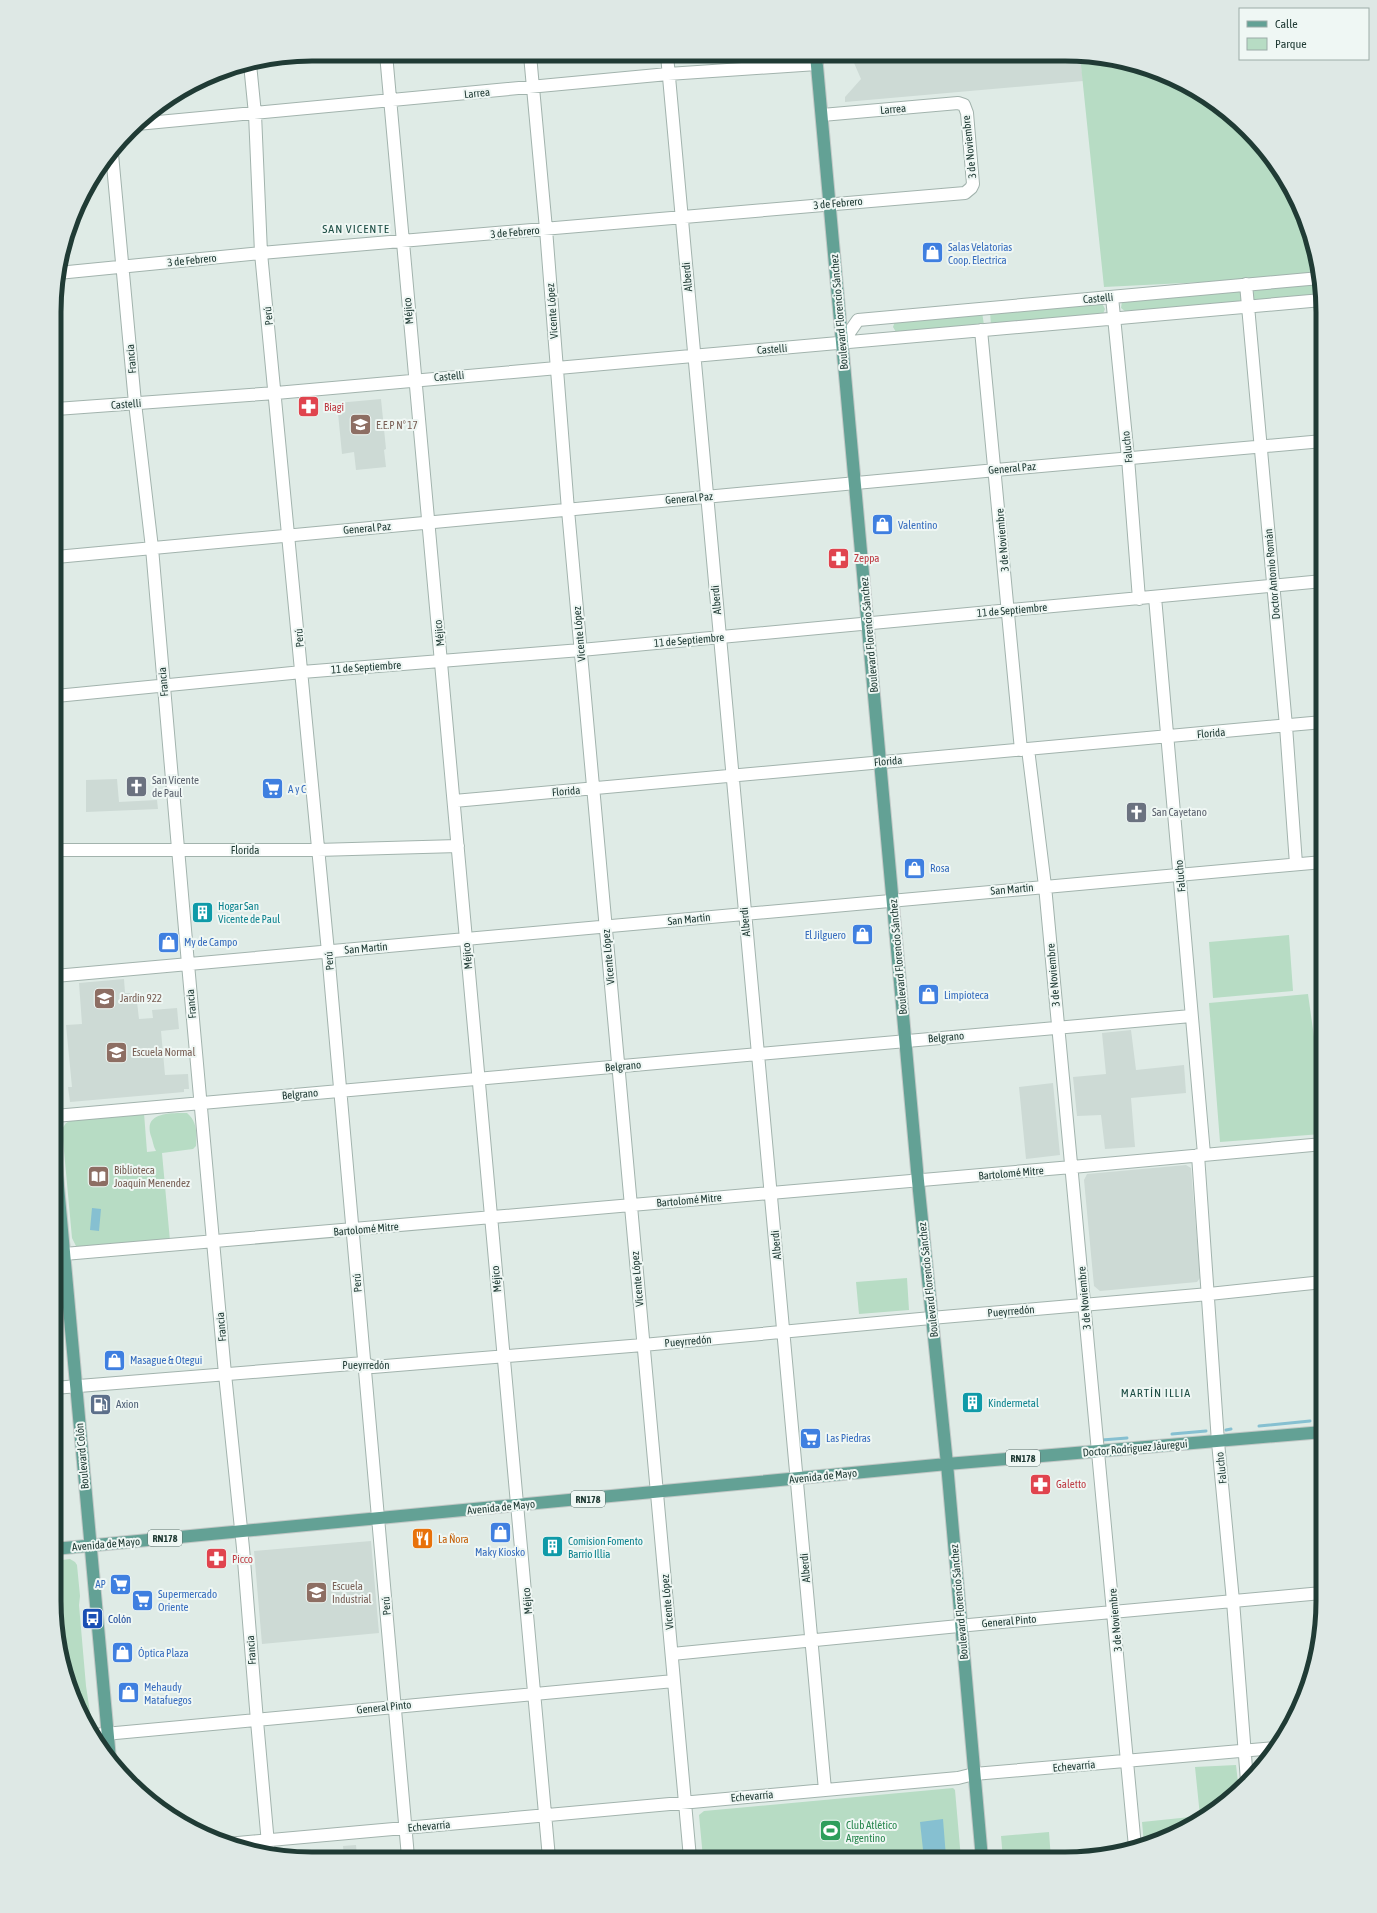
<svg xmlns="http://www.w3.org/2000/svg" width="1377" height="1913" viewBox="0 0 1377 1913" font-family="'Asap Condensed',sans-serif">
  <style>
    .built { fill: #cddad5 }
    .green { fill: #b7dcc4 }
    .water { fill: #86c0d1 }
    .lines { fill: none; stroke-linecap: round; stroke-linejoin: round }
    .stream { stroke: #86c0d1; stroke-width: 3 }
    .minor-casing { stroke: #a2b3ad; stroke-width: 14 }
    .major-casing { stroke: #c1c8c6; stroke-width: 14 }
    .minor { stroke: #fff; stroke-width: 12 }
    .major { stroke: #63a195; stroke-width: 12 }
    .labels { text-anchor: middle; dominant-baseline: central; stroke-width: 4; stroke-linejoin: round; paint-order: stroke }
    .shield { fill: #eff7f4; stroke: #5e736e; stroke-width: 1 }
    .shield-label { font-size: 10px; font-weight: bold; fill: #203b35 }
    .street-label { font-size: 11px; fill: #203b35; stroke: #eff7f4 }
    .shop-label { font-size: 11px; fill: #366cbe; stroke: #eff7f4; text-anchor: start }
    .health-label { font-size: 11px; fill: #be3a42; stroke: #eff7f4; text-anchor: start }
    .education-label { font-size: 11px; fill: #785e54; stroke: #eff7f4; text-anchor: start }
    .worship-label { font-size: 11px; fill: #5b616d; stroke: #eff7f4; text-anchor: start }
    .culture-label { font-size: 11px; fill: #0d838f; stroke: #eff7f4; text-anchor: start }
    .service-label { font-size: 11px; fill: #4e5e75; stroke: #eff7f4; text-anchor: start }
    .food-label { font-size: 11px; fill: #c56008; stroke: #eff7f4; text-anchor: start }
    .transit-label { font-size: 11px; fill: #164399; stroke: #eff7f4; text-anchor: start }
    .leisure-label { font-size: 11px; fill: #27864d; stroke: #eff7f4; text-anchor: start }
    .neighbourhood-label { font-size: 12px; letter-spacing: 1px; fill: #1c4d44; stroke: #eff7f4 }
    .rim { fill: none; stroke: #203b35; stroke-width: 5 }
  </style>
  <rect width="100%" height="100%" fill="#dfebe6"/>
  <path class="built" d="M851 56H1080L1083 81 845 102V97L861 79Z
    M381 399 386 449 384 450 386 467 356 470 354 452 342 454 337 403Z
    M117 779 119 802 157 800 158 809 86 812V780Z
    M124 979 125 993H130L131 1002H137L139 1019 153 1018 152 1010 177 1008 179 1029 161 1031 165 1075 188 1074 189 1089H184V1092L70 1102 68 1087H72L66 1025 82 1024 79 983Z
    M1131 1030 1136 1070 1184 1065 1186 1093 1131 1098 1135 1147 1105 1149 1101 1115 1077 1116 1073 1077 1106 1074 1102 1033Z
    M1053 1083 1060 1155 1026 1159 1019 1087Z
    M1186 1165 1191 1168 1200 1278 1197 1282 1100 1291 1094 1286 1084 1180 1087 1174Z
    M371 1541 379 1633 262 1644 254 1551Z
    M356 1845 357 1857H344L343 1846Z"/>
  <path class="green" d="M1080 56H1099L1164 74 1222 107 1270 155 1296 198 1318 261 1319 273 1245 280 1104 287Z
    M1320 282 1321 296 1254 301 1253 288Z
    M1241 289 1242 303 1126 312 1121 308 1122 301Z
    M1102 303 1105 309 1103 314 991 325 990 312Z
    M982 312 984 325 896 332 893 327 895 321Z
    M1289 935 1293 991 1213 998 1209 942Z
    M1308 994 1316 1051 1321 1134 1220 1142 1209 1003Z
    M144 1113 147 1152 156 1151C153 1146 153 1141 151 1136 143 1112 170 1113 187 1113 197 1121 197 1133 196 1146L193 1149 162 1153 170 1241 85 1248 76 1246 72 1238 62 1129 66 1123 72 1120Z
    M907 1278 909 1310 859 1314 856 1282Z
    M70 1559 75 1562 77 1565 80 1596 79 1605 86 1686 91 1719 89 1728 81 1715 59 1652 54 1601V1561Z
    M1236 1765 1239 1791 1235 1795 1179 1832 1144 1844 1142 1822 1200 1816 1195 1767Z
    M953 1788 955 1790 961 1859 703 1858 699 1815 704 1811Z
    M1049 1832 1051 1859H1003L1001 1836Z"/>
  <path class="water" d="M92 1208 101 1209 99 1231 90 1230Z
    M943 1819 946 1857 924 1859 920 1822Z"/>
  <g class="lines">
    <path class="stream" d="M1259 1426 1310 1421
      M1226 1430 1231 1429
      M1172 1434 1206 1431
      M1102 1440 1127 1438"/>
    <defs>
      <path id="minor" d="M386 54 549 1858
        M530 55 546 229 568 510 690 1858
        M667 55 825 1790
        M250 64 255 114 261 253 328 952 408 1857
        M137 124 668 74 817 64
        M112 154 135 403 152 548 188 964 225 1374 243 1548 257 1721 269 1855
        M58 273 261 253 965 193 971 188 973 184 967 113 964 105 958 103 822 115
        M1246 284 1286 726 1296 864
        M1112 297 1128 458 1139 599
        M981 330 1021 750
        M842 343 858 320 1320 278
        M56 409 276 393 1322 300
        M56 557 996 470 1323 441
        M1155 597 1204 1154
        M56 696 302 672 581 650 1323 581
        M1028 749 1045 886 1135 1847
        M454 801 1323 722
        M55 850H317L458 846
        M55 976 1323 862
        M55 1116 1191 1016
        M1198 1155 1218 1442 1233 1601 1247 1781
        M55 1253 64 1254 1072 1167 1323 1144
        M54 1388 364 1363 373 1367 643 1345 931 1318 1209 1294 1323 1282
        M672 1654 969 1625 1322 1593
        M94 1735 674 1681
        M227 1844 958 1778 974 1774 1276 1748"/>
      <path id="major" d="M816 55 918 1181 947 1464 982 1859
        M55 1153 110 1759
        M54 1549 947 1464 1323 1432"/>
    </defs>
    <use href="#minor" class="minor-casing"/>
    <use href="#major" class="major-casing"/>
    <use href="#minor" class="minor"/>
    <use href="#major" class="major"/>
  </g>
  <defs>
    <symbol id="shop-square" viewBox="-11 -11 22 22"><rect x="-9" y="-9" width="18" height="18" rx="4" fill="#3f7fe0" stroke="#eff7f4"/><path d="M-5-2.5h2.3a2.7 3.5 0 0 1 5.4 0H5L5.5 6h-11ZM-1.5-2.5h3a1.5 2.3 0 0 0-3 0Z" fill="#fff"/></symbol>
    <symbol id="pharmacy-square" viewBox="-11 -11 22 22"><rect x="-9" y="-9" width="18" height="18" rx="4" fill="#e0444e" stroke="#eff7f4"/><path d="M-2-6h4v4h4v4h-4v4h-4v-4h-4v-4h4Z" fill="#fff"/></symbol>
    <symbol id="school-square" viewBox="-11 -11 22 22"><rect x="-9" y="-9" width="18" height="18" rx="4" fill="#8d6e63" stroke="#eff7f4"/><path d="M0-5L7-2L0 1L-7-2ZM-4 1L0 2.5L4 1V4Q0 6-4 4Z" fill="#fff"/></symbol>
    <symbol id="church-square" viewBox="-11 -11 22 22"><rect x="-9" y="-9" width="18" height="18" rx="4" fill="#6b7280" stroke="#eff7f4"/><path d="M-1.2-6h2.4v3.5h3.3v2.4h-3.3V6h-2.4V-.1h-3.3v-2.4h3.3Z" fill="#fff"/></symbol>
    <symbol id="supermarket-square" viewBox="-11 -11 22 22"><rect x="-9" y="-9" width="18" height="18" rx="4" fill="#3f7fe0" stroke="#eff7f4"/><path d="M-6-5.5h2.5l.6 2H6L4.5 2H-2.5L-4.4-4H-6ZM-1.5 3.2a1.3 1.3 0 1 0 .1 0ZM3 3.2a1.3 1.3 0 1 0 .1 0Z" fill="#fff"/></symbol>
    <symbol id="building-square" viewBox="-11 -11 22 22"><rect x="-9" y="-9" width="18" height="18" rx="4" fill="#0f9aa8" stroke="#eff7f4"/><path d="M-4-6H4V6H1V3H-1V6H-4ZM-2.5-4.3h1.7v1.8h-1.7ZM.8-4.3h1.7v1.8H.8ZM-2.5-1h1.7V.8h-1.7ZM.8-1h1.7V.8H.8Z" fill="#fff"/></symbol>
    <symbol id="library-square" viewBox="-11 -11 22 22"><rect x="-9" y="-9" width="18" height="18" rx="4" fill="#8d6e63" stroke="#eff7f4"/><path d="M-6-4Q-3-5.5-.7-3.5V5Q-3 3-6 4ZM6-4Q3-5.5 .7-3.5V5Q3 3 6 4Z" fill="#fff"/></symbol>
    <symbol id="fuel-square" viewBox="-11 -11 22 22"><rect x="-9" y="-9" width="18" height="18" rx="4" fill="#5c6f8a" stroke="#eff7f4"/><path d="M-5.5-6h7V0h2V4h1.3V-2.5L3-4.5l.8-.8L6-3V5H2.5V1h-1V6h-7ZM-4.2-4.7v3.2H.2V-4.7Z" fill="#fff"/></symbol>
    <symbol id="restaurant-square" viewBox="-11 -11 22 22"><rect x="-9" y="-9" width="18" height="18" rx="4" fill="#e8710a" stroke="#eff7f4"/><path d="M-5-6h1v4h1v-4h1v4h1v-4h1v5L-1.5 .5V6h-2V.5L-5-1ZM5-6V6H3V1.5H1.5Q1.5-4 5-6Z" fill="#fff"/></symbol>
    <symbol id="bus-square" viewBox="-11 -11 22 22"><rect x="-9" y="-9" width="18" height="18" rx="4" fill="#1a4fb4" stroke="#eff7f4"/><path d="M-5-6H5V4H4V6H2V4H-2V6H-4V4H-5ZM-3.5-4V0h7V-4ZM-3.5 1.2v1.5H-2V1.2ZM2 1.2v1.5H3.5V1.2Z" fill="#fff"/></symbol>
    <symbol id="stadium-square" viewBox="-11 -11 22 22"><rect x="-9" y="-9" width="18" height="18" rx="4" fill="#2e9e5b" stroke="#eff7f4"/><path d="M0-5a6.5 5 0 1 0 0 10a6.5 5 0 1 0 0-10ZM-3.5-1.8h7v3.6h-7Z" fill="#fff"/></symbol>
  </defs>
  <g fill-rule="evenodd">
    <use href="#shop-square" x="920" y="240" width="25" height="25"/>
    <use href="#pharmacy-square" x="296" y="394" width="25" height="25"/>
    <use href="#school-square" x="348" y="412" width="25" height="25"/>
    <use href="#shop-square" x="870" y="512" width="25" height="25"/>
    <use href="#pharmacy-square" x="826" y="546" width="25" height="25"/>
    <use href="#church-square" x="124" y="774" width="25" height="25"/>
    <use href="#supermarket-square" x="260" y="776" width="25" height="25"/>
    <use href="#church-square" x="1124" y="800" width="25" height="25"/>
    <use href="#shop-square" x="902" y="856" width="25" height="25"/>
    <use href="#building-square" x="190" y="900" width="25" height="25"/>
    <use href="#shop-square" x="850" y="922" width="25" height="25"/>
    <use href="#shop-square" x="156" y="930" width="25" height="25"/>
    <use href="#shop-square" x="916" y="982" width="25" height="25"/>
    <use href="#school-square" x="92" y="986" width="25" height="25"/>
    <use href="#school-square" x="104" y="1040" width="25" height="25"/>
    <use href="#library-square" x="86" y="1164" width="25" height="25"/>
    <use href="#shop-square" x="102" y="1348" width="25" height="25"/>
    <use href="#building-square" x="960" y="1390" width="25" height="25"/>
    <use href="#fuel-square" x="88" y="1392" width="25" height="25"/>
    <use href="#supermarket-square" x="798" y="1426" width="25" height="25"/>
    <use href="#pharmacy-square" x="1028" y="1472" width="25" height="25"/>
    <use href="#shop-square" x="488" y="1520" width="25" height="25"/>
    <use href="#restaurant-square" x="410" y="1526" width="25" height="25"/>
    <use href="#building-square" x="540" y="1534" width="25" height="25"/>
    <use href="#pharmacy-square" x="204" y="1546" width="25" height="25"/>
    <use href="#supermarket-square" x="108" y="1572" width="25" height="25"/>
    <use href="#school-square" x="304" y="1580" width="25" height="25"/>
    <use href="#supermarket-square" x="130" y="1588" width="25" height="25"/>
    <use href="#bus-square" x="80" y="1606" width="25" height="25"/>
    <use href="#shop-square" x="110" y="1640" width="25" height="25"/>
    <use href="#shop-square" x="116" y="1680" width="25" height="25"/>
    <use href="#stadium-square" x="818" y="1818" width="25" height="25"/>
  </g>
  <g class="labels">
    <g class="shield">
      <rect x="1006" y="1450" width="34" height="16" rx="3"/>
      <rect x="571" y="1491" width="34" height="16" rx="3"/>
      <rect x="148" y="1530" width="34" height="16" rx="3"/>
    </g>
    <g class="shield-label">
      <text x="1023" y="1458">RN178</text>
      <text x="588" y="1499">RN178</text>
      <text x="165" y="1538">RN178</text>
    </g>
    <g class="street-label">
      <text transform="translate(477 93) rotate(-6)">Larrea</text>
      <text transform="translate(893 109) rotate(-5)">Larrea</text>
      <text transform="translate(969 147) rotate(-96)">3 de Noviembre</text>
      <text transform="translate(838 203) rotate(-5)">3 de Febrero</text>
      <text transform="translate(515 232) rotate(-5)">3 de Febrero</text>
      <text transform="translate(192 260) rotate(-6)">3 de Febrero</text>
      <text transform="translate(687 277) rotate(-95)">Alberdi</text>
      <text transform="translate(1098 298) rotate(-5)">Castelli</text>
      <text transform="translate(408 311) rotate(-95)">Méjico</text>
      <text transform="translate(552 311) rotate(-94)">Vicente López</text>
      <text transform="translate(839 312) rotate(-95)">Boulevard Florencio Sánchez</text>
      <text transform="translate(268 316) rotate(-96)">Perú</text>
      <text transform="translate(772 349) rotate(-4)">Castelli</text>
      <text transform="translate(131 359) rotate(-95)">Francia</text>
      <text transform="translate(449 376) rotate(-5)">Castelli</text>
      <text transform="translate(126 404) rotate(-4)">Castelli</text>
      <text transform="translate(1127 447) rotate(-96)">Falucho</text>
      <text transform="translate(1012 468) rotate(-5)">General Paz</text>
      <text transform="translate(689 498) rotate(-5)">General Paz</text>
      <text transform="translate(367 528) rotate(-5)">General Paz</text>
      <text transform="translate(1002 540) rotate(-95)">3 de Noviembre</text>
      <text transform="translate(1272 574) rotate(-95)">Doctor Antonio Román</text>
      <text transform="translate(716 600) rotate(-95)">Alberdi</text>
      <text transform="translate(1012 610) rotate(-5)">11 de Septiembre</text>
      <text transform="translate(439 633) rotate(-96)">Méjico</text>
      <text transform="translate(579 634) rotate(-95)">Vicente López</text>
      <text transform="translate(869 635) rotate(-95)">Boulevard Florencio Sánchez</text>
      <text transform="translate(299 638) rotate(-95)">Perú</text>
      <text transform="translate(689 640) rotate(-5)">11 de Septiembre</text>
      <text transform="translate(366 667) rotate(-4)">11 de Septiembre</text>
      <text transform="translate(163 682) rotate(-95)">Francia</text>
      <text transform="translate(1211 733) rotate(-5)">Florida</text>
      <text transform="translate(888 761) rotate(-5)">Florida</text>
      <text transform="translate(566 791) rotate(-5)">Florida</text>
      <text x="245" y="850">Florida</text>
      <text transform="translate(1180 876) rotate(-95)">Falucho</text>
      <text transform="translate(1012 889) rotate(-5)">San Martín</text>
      <text transform="translate(689 919) rotate(-6)">San Martín</text>
      <text transform="translate(745 922) rotate(-95)">Alberdi</text>
      <text transform="translate(366 948) rotate(-5)">San Martín</text>
      <text transform="translate(467 956) rotate(-95)">Méjico</text>
      <text transform="translate(608 957) rotate(-95)">Vicente López</text>
      <text transform="translate(898 957) rotate(-95)">Boulevard Florencio Sánchez</text>
      <text transform="translate(329 961) rotate(-95)">Perú</text>
      <text transform="translate(1053 975) rotate(-95)">3 de Noviembre</text>
      <text transform="translate(191 1004) rotate(-95)">Francia</text>
      <text transform="translate(946 1037) rotate(-5)">Belgrano</text>
      <text transform="translate(623 1066) rotate(-5)">Belgrano</text>
      <text transform="translate(300 1094) rotate(-5)">Belgrano</text>
      <text transform="translate(1011 1173) rotate(-5)">Bartolomé Mitre</text>
      <text transform="translate(689 1200) rotate(-5)">Bartolomé Mitre</text>
      <text transform="translate(366 1229) rotate(-5)">Bartolomé Mitre</text>
      <text transform="translate(776 1245) rotate(-95)">Alberdi</text>
      <text transform="translate(496 1279) rotate(-95)">Méjico</text>
      <text transform="translate(637 1279) rotate(-95)">Vicente López</text>
      <text transform="translate(928 1280) rotate(-96)">Boulevard Florencio Sánchez</text>
      <text transform="translate(357 1283) rotate(-95)">Perú</text>
      <text transform="translate(1084 1298) rotate(-95)">3 de Noviembre</text>
      <text transform="translate(1011 1311) rotate(-5)">Pueyrredón</text>
      <text transform="translate(221 1327) rotate(-95)">Francia</text>
      <text transform="translate(688 1341) rotate(-5)">Pueyrredón</text>
      <text x="366" y="1365">Pueyrredón</text>
      <text transform="translate(1135 1448) rotate(-5)">Doctor Rodríguez Jáuregui</text>
      <text transform="translate(82 1456) rotate(-95)">Boulevard Colón</text>
      <text transform="translate(1221 1468) rotate(-96)">Falucho</text>
      <text transform="translate(823 1476) rotate(-6)">Avenida de Mayo</text>
      <text transform="translate(501 1507) rotate(-6)">Avenida de Mayo</text>
      <text transform="translate(106 1544) rotate(-5)">Avenida de Mayo</text>
      <text transform="translate(805 1568) rotate(-95)">Alberdi</text>
      <text transform="translate(527 1601) rotate(-95)">Méjico</text>
      <text transform="translate(667 1602) rotate(-95)">Vicente López</text>
      <text transform="translate(959 1602) rotate(-95)">Boulevard Florencio Sánchez</text>
      <text transform="translate(386 1606) rotate(-95)">Perú</text>
      <text transform="translate(1115 1620) rotate(-95)">3 de Noviembre</text>
      <text transform="translate(1009 1621) rotate(-5)">General Pinto</text>
      <text transform="translate(251 1650) rotate(-94)">Francia</text>
      <text transform="translate(384 1707) rotate(-6)">General Pinto</text>
      <text transform="translate(1074 1766) rotate(-5)">Echevarría</text>
      <text transform="translate(752 1796) rotate(-5)">Echevarría</text>
      <text transform="translate(429 1826) rotate(-5)">Echevarría</text>
    </g>
    <g class="shop-label">
      <text x="948" y="247">Salas Velatorias<tspan x="948" dy="13">Coop. Electrica</tspan></text>
      <text x="898" y="525">Valentino</text>
      <text x="288" y="789">A y C</text>
      <text x="930" y="868">Rosa</text>
      <text x="846" y="935" text-anchor="end">El Jilguero</text>
      <text x="184" y="942">My de Campo</text>
      <text x="944" y="995">Limpioteca</text>
      <text x="130" y="1360">Masague &amp; Otegui</text>
      <text x="826" y="1438">Las Piedras</text>
      <text x="500" y="1552" text-anchor="middle">Maky Kiosko</text>
      <text x="106" y="1584" text-anchor="end">AP</text>
      <text x="158" y="1594">Supermercado<tspan x="158" dy="13">Oriente</tspan></text>
      <text x="138" y="1653">Óptica Plaza</text>
      <text x="144" y="1687">Mehaudy<tspan x="144" dy="13">Matafuegos</tspan></text>
    </g>
    <g class="health-label">
      <text x="324" y="407">Biagi</text>
      <text x="854" y="558">Zeppa</text>
      <text x="1056" y="1484">Galetto</text>
      <text x="232" y="1559">Picco</text>
    </g>
    <g class="education-label">
      <text x="376" y="425">E.E.P N° 17</text>
      <text x="120" y="998">Jardín 922</text>
      <text x="132" y="1052">Escuela Normal</text>
      <text x="114" y="1170">Biblioteca<tspan x="114" dy="13">Joaquín Menendez</tspan></text>
      <text x="332" y="1586">Escuela<tspan x="332" dy="13">Industrial</tspan></text>
    </g>
    <g class="worship-label">
      <text x="152" y="780">San Vicente<tspan x="152" dy="13">de Paul</tspan></text>
      <text x="1152" y="812">San Cayetano</text>
    </g>
    <g class="culture-label">
      <text x="218" y="906">Hogar San<tspan x="218" dy="13">Vicente de Paul</tspan></text>
      <text x="988" y="1403">Kindermetal</text>
      <text x="568" y="1541">Comision Fomento<tspan x="568" dy="13">Barrio Illia</tspan></text>
    </g>
    <g class="service-label">
      <text x="116" y="1404">Axion</text>
    </g>
    <g class="food-label">
      <text x="438" y="1539">La Ñora</text>
    </g>
    <g class="transit-label">
      <text x="108" y="1619">Colón</text>
    </g>
    <g class="leisure-label">
      <text x="846" y="1825">Club Atlético<tspan x="846" dy="13">Argentino</tspan></text>
    </g>
    <g class="neighbourhood-label">
      <text x="356" y="229">SAN VICENTE</text>
      <text x="1156" y="1393">MARTÍN ILLIA</text>
    </g>
  </g>
  <path d="M0 0H1377V1913H0ZM312 61H1065A251 251 0 0 1 1316 312V1601A251 251 0 0 1 1065 1852H312A251 251 0 0 1 61 1601V312A251 251 0 0 1 312 61Z" fill="#dee8e5" fill-rule="evenodd"/>
  <path class="rim" d="M312 61H1065A251 251 0 0 1 1316 312V1601A251 251 0 0 1 1065 1852H312A251 251 0 0 1 61 1601V312A251 251 0 0 1 312 61Z"/>
  <rect x="1239" y="8" width="130" height="52" fill="#eff7f4" stroke="#9caca8"/>
  <rect x="1247" y="21" width="20" height="6" fill="#63a195" stroke="#9caca8"/>
  <text x="1275" y="28" font-size="12" fill="#203b35">Calle</text>
  <rect x="1247" y="38" width="20" height="12" fill="#b7dcc4" stroke="#9caca8"/>
  <text x="1275" y="48" font-size="12" fill="#203b35">Parque</text>
</svg>
